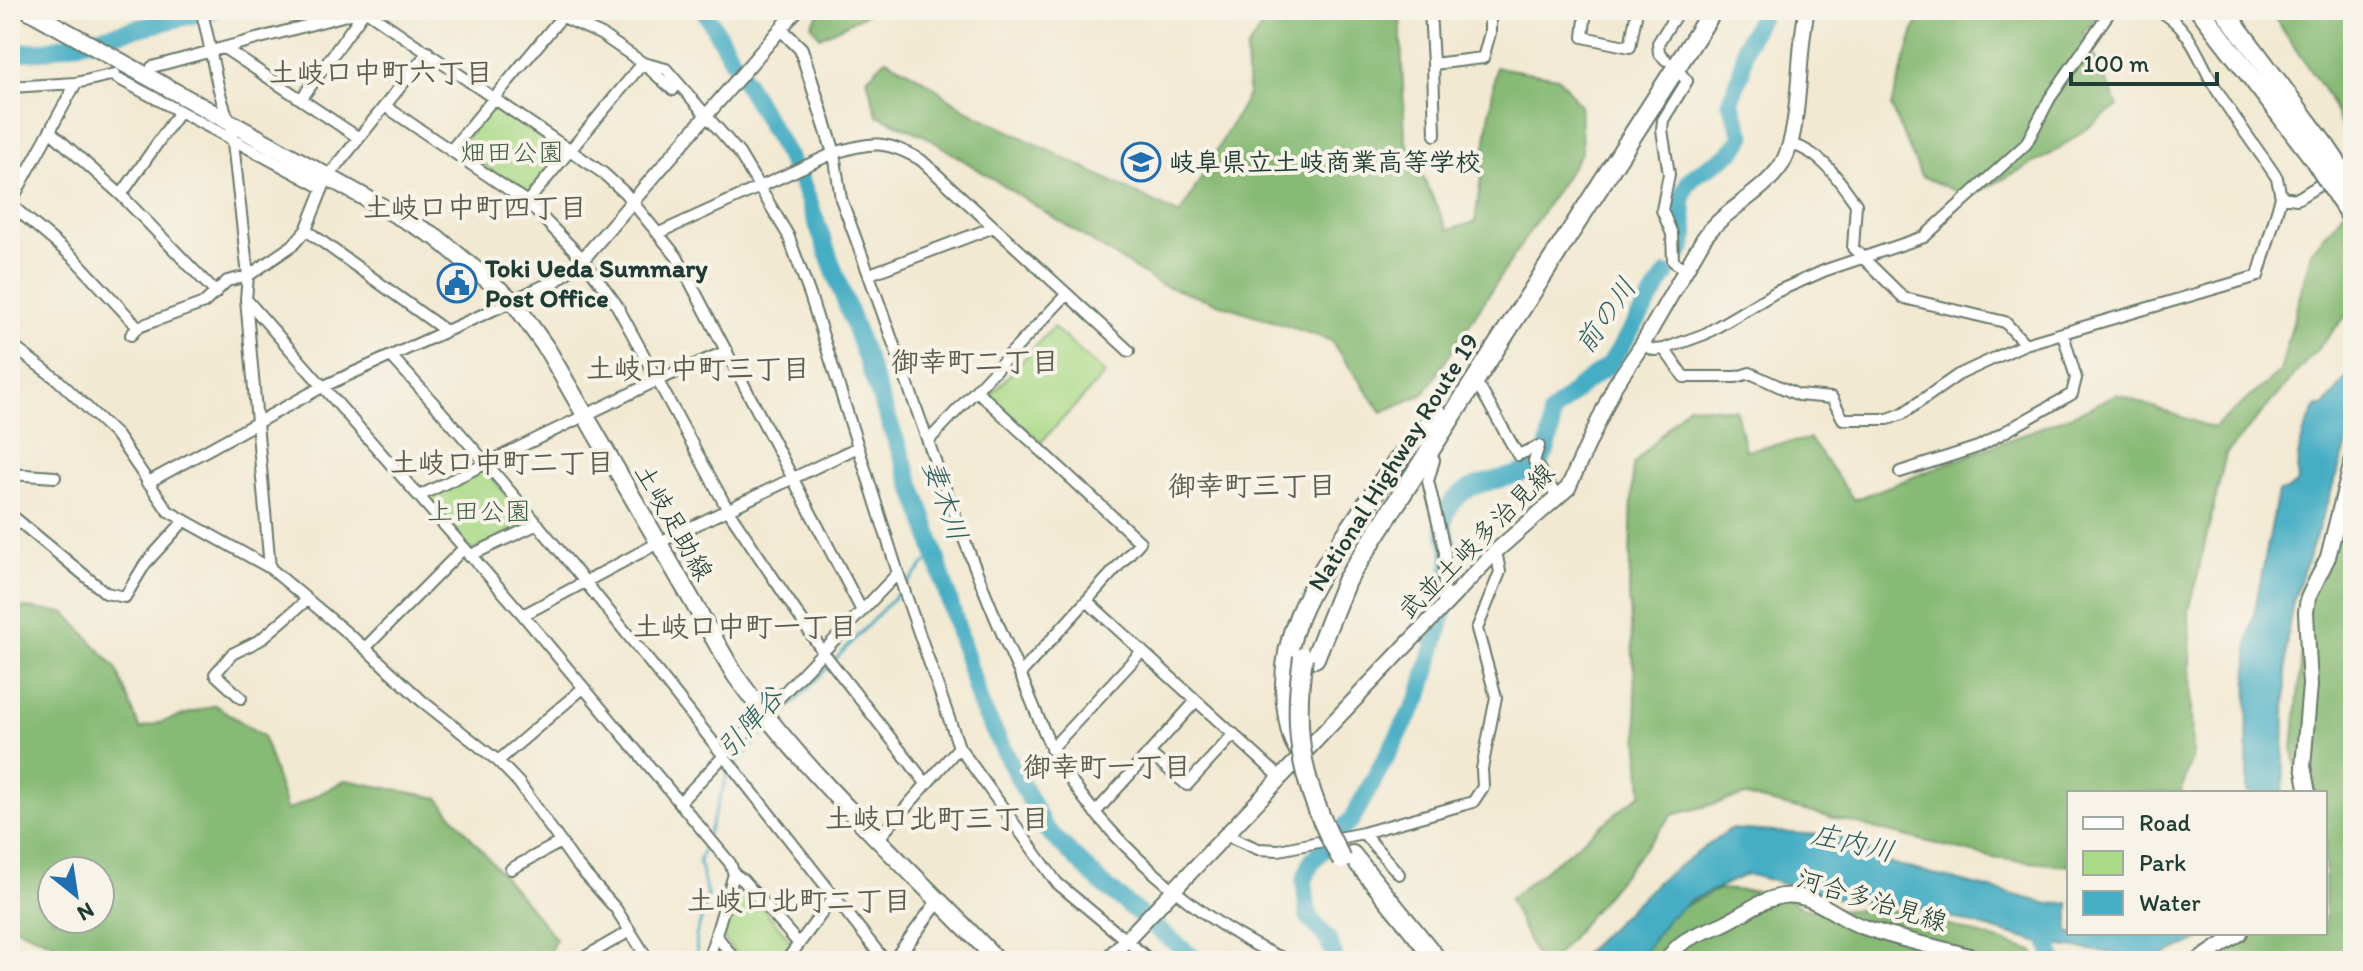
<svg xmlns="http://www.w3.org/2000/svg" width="2363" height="971" viewBox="0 0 2363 971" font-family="Itim,'Klee One',sans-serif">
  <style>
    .green { fill: #aada87; stroke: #648c5e; stroke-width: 2 }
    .forest { fill: #87ba74; stroke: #537c54; stroke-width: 2; fill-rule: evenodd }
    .water { fill: #45adc4; stroke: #32757c; stroke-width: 2 }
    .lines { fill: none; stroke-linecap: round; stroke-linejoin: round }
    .stream { stroke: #45adc4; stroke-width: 3 }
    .river { stroke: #45adc4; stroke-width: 18 }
    .minor-casing { stroke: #69796b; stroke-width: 14 }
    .tertiary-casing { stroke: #69796b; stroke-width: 16 }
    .secondary-casing { stroke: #69796b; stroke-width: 18 }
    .primary-casing { stroke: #69796b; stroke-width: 20 }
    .trunk-casing { stroke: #69796b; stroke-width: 22 }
    .motorway-casing { stroke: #69796b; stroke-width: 22 }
    .minor { stroke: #fff; stroke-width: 10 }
    .tertiary { stroke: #fff; stroke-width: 12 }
    .secondary { stroke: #fff; stroke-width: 14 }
    .primary { stroke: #fff; stroke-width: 16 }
    .trunk { stroke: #fff; stroke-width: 18 }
    .motorway { stroke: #fff; stroke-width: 18 }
    .trunk-bridge-casing { stroke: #69796b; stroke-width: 22; stroke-linecap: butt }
    .motorway-bridge-casing { stroke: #69796b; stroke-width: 22; stroke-linecap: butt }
    .trunk-bridge { stroke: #fff; stroke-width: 18 }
    .motorway-bridge { stroke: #fff; stroke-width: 18 }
    .labels { text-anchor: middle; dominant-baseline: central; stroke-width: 8; stroke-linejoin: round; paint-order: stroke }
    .park-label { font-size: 26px; fill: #3b5c45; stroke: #f7f3e8 }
    .poi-label { font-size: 26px; font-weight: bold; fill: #1f3d34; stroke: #f7f3e8; text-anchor: start }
    .street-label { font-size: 26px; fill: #1f3d34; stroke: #f7f3e8 }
    .neighbourhood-label { font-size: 28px; font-weight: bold; fill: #5e5e4f; stroke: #f7f3e8 }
    .water-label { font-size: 28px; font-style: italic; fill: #2a5f5f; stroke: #f7f3e8 }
  </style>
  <rect width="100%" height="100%" fill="#f7f3e8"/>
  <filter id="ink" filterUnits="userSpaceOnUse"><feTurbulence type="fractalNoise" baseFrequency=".0125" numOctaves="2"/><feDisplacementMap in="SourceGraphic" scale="16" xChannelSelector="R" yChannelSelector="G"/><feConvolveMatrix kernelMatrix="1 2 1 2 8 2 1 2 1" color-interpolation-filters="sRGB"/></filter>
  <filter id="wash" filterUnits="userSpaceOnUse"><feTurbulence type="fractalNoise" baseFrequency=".006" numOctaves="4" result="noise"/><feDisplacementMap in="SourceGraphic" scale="32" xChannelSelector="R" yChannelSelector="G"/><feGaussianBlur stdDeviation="1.8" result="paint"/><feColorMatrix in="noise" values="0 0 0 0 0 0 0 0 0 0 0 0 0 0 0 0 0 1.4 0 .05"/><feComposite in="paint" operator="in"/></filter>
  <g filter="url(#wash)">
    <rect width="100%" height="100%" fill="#f2e9d2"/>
    <path class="green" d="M493 106 563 152 529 196 460 150V146Z
      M1053 327 1105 374 1041 442 990 396Z
      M483 468 531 521 472 551 424 496Z
      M738 884H742L792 942 781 961H741L722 936Z"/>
    <path class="forest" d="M823 10H875L820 37 811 24Z
      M1272 10H1400L1405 139 1448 230 1475 222 1496 67 1558 77 1580 105 1582 151 1424 394 1382 412 1330 340 1159 284 925 136 877 115 867 78 886 59 924 80 964 109 1180 215 1248 95 1246 51Z
      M1927 10H2105L2083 33 2118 106 2053 153 1969 197 1921 176 1891 107 1915 27Z
      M2276 10H2353V150L2328 97 2274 17Z
      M2353 201V308L2226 454 2189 611 2192 757 2181 793H2069V866L1993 858 1745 796 1672 815 1552 961H1538L1509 899 1642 793 1629 593 1633 465 1688 405 1736 410 1745 450 1810 439 1854 500 2080 412 2116 394 2213 428 2280 372 2311 252Z
      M2353 455V961H2196L2229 933H2325V793H2302L2293 751 2307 596Z
      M10 606 66 613 116 668 140 729 215 705 263 736 287 811 346 780 438 798 556 939 545 961H95L10 925ZM52 871H100V919H52Z
      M1719 889 1779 893 1804 909 1902 911 2033 951 2037 961H1635L1653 922Z"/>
    <path class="water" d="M2353 350V428L2293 602 2287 636 2283 793H2247L2248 645 2278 492 2287 491 2298 482C2295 456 2303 430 2316 407L2325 405 2347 377Z
      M1730 829 1837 836 1886 862 2049 904 2069 903V933H2216L2154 959 2041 943 1910 906 1843 900 1747 874 1692 900 1669 918 1638 961H1576L1657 882Z"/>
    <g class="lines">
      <path class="stream" d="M907 584 933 555
        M778 720 902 589
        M708 834 728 773 770 729
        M697 961 696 935 708 899 699 861 706 841"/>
      <path class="river" d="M704 10 801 180 925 520 981 706 1044 827 1100 882 1197 961
        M10 53 42 51 214 10
        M1681 251C1693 231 1674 206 1687 185 1699 165 1731 163 1743 136L1730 101 1741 73 1746 44 1764 10
        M1448 583C1449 573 1451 562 1450 553 1449 541 1441 528 1445 517 1465 455 1557 507 1551 414L1579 387 1609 365 1666 275
        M2054 925 2048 940 2054 961
        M1336 961 1328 940 1308 916 1304 881 1312 861 1352 819 1420 696 1443 615"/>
    </g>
  </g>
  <g filter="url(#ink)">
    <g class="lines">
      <defs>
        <path id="minor" d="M201 10C212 47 215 90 231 125L248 276 246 299 270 568
          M365 10 603 173 625 193 677 257 862 611
          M548 10 602 35 643 63 666 69 739 153 788 235 810 295 898 573 959 747 1057 883 1151 961
          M1430 10 1433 64
          M1586 10 1583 37 1630 47 1637 10
          M224 48 359 138
          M1666 60 1659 53 1658 43 1679 10
          M152 67 365 10
          M1676 68 1687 81 1663 120 1662 130 1669 174 1662 210 1672 234 1673 261 1686 270
          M112 75 321 187
          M76 83 10 204 74 258 138 327
          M10 87 76 83 115 74
          M302 98 365 10
          M385 106 527 202 583 259 616 304 728 510 823 652 925 782
          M51 132 121 195 216 293
          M1435 135 1433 64 1483 58 1490 33V10
          M1790 144C1822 152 1838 179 1856 204L1853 248 1904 298 2005 322 2025 344
          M451 150 564 14
          M834 153 841 199C901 357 950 520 1020 674 1036 709 1047 746 1069 778 1117 849 1210 930 1290 961
          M121 195 180 111
          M2281 197 2297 199 2353 164
          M527 202 643 63 673 90
          M306 230 443 329
          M659 233 834 153C872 141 886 140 921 160L1067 294 929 440
          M870 274 994 227
          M1067 294 1129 351
          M246 299 523 615 730 863 734 874 708 961
          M131 335 138 327 204 303 227 281 248 276 293 245 306 230 327 178 428 52
          M10 344 58 380 117 436 168 511 270 568 365 648 422 701 498 761 519 783 576 864 616 909 649 961
          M1642 345 1654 350 1664 349 1705 334 1776 292 1826 270 1924 237 2026 144 2050 98 2111 10
          M1664 349 1684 377H1736L1750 373 1798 395 1832 398 1843 419H1888L1902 414 1958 375 2025 344 2258 276 2281 197 2277 178C2255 145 2229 113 2210 78 2196 51 2187 25 2158 10
          M391 356C567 548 723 757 885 961
          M1480 388 1518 455 1539 446 1534 461 1557 497
          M977 391 1140 542 1020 674
          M1434 460 1428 481 1445 552 1443 606
          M1900 472 1978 447 2072 394 2076 378 2063 334
          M10 474 55 477
          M147 483 322 387 513 301
          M419 496 658 380 727 351
          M10 514 106 593 125 597 145 564 184 521
          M469 556 538 524
          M1088 602 1280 777
          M523 615 658 543 858 447
          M365 648 462 550
          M241 698 215 674 232 654 260 640 307 600
          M1051 749 1142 651
          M1149 753 1187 785 1234 734
          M498 761 582 689
          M679 803 898 573
          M1095 813 1196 701
          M1363 833 1399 874
          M1226 835 1258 849 1279 850 1363 833 1473 802 1483 787 1482 769 1496 697 1477 629 1500 572 1496 551
          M879 838 959 747
          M511 869 561 842
          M734 874 743 880 799 944
          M716 935 736 961
          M578 961 630 931
          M786 961 834 897"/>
        <path id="tertiary" d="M782 30 801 49 834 153
          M513 301 552 283 583 259 797 10
          M894 961 939 900"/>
        <path id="secondary" d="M2308 793 2303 766 2310 685 2306 612 2308 598 2328 557 2353 458
          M1106 961 1496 551 1568 488 1615 385 1642 345 1704 238C1725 209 1760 195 1780 167 1803 134 1796 53 1807 10
          M1667 961C1678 940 1696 935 1716 927 1740 918 1755 901 1782 896 1811 891 1836 917 1861 926 1901 941 1945 948 1986 961
          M2198 961 2240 933"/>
        <path id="primary" d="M28 10 436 237 513 301 547 349 735 675C810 780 909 868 998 961"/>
        <path id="trunk" d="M1315 658 1346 581 1713 10
          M1300 751C1292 741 1290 729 1288 717 1273 638 1314 582 1356 520 1381 482 1406 447 1438 414
          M1352 855 1438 961"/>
        <path id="motorway" d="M2200 10 2312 156
          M2224 10 2326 147"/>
      </defs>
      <use href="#minor" class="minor-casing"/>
      <use href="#tertiary" class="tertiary-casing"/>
      <use href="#secondary" class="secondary-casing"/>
      <use href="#primary" class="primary-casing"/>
      <use href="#trunk" class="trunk-casing"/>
      <use href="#motorway" class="motorway-casing"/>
      <use href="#minor" class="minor"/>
      <use href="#tertiary" class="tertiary"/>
      <use href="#secondary" class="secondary"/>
      <use href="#primary" class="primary"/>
      <use href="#trunk" class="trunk"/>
      <use href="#motorway" class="motorway"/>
      <defs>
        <path id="trunk-bridge" d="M1303 657C1291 737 1303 790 1342 860"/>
        <path id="motorway-bridge" d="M2326 147 2353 187
          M2312 156 2353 220"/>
      </defs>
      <use href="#trunk-bridge" class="trunk-bridge-casing"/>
      <use href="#motorway-bridge" class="motorway-bridge-casing"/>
      <use href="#trunk-bridge" class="trunk-bridge"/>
      <use href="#motorway-bridge" class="motorway-bridge"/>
    </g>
  </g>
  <defs>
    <symbol id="school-ring" viewBox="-11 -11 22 22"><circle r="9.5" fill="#f7f3e8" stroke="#1f6fb2" stroke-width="1.5"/><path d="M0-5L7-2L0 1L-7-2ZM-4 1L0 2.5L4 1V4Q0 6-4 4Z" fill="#1f6fb2"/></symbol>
    <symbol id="civic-ring" viewBox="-11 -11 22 22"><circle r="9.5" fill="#f7f3e8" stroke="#1f6fb2" stroke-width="1.5"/><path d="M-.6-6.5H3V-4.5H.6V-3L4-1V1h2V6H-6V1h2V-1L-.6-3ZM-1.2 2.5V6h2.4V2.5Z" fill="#1f6fb2"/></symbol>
  </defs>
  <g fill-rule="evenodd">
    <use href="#school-ring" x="1119" y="140" width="44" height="44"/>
    <use href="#civic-ring" x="435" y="261" width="44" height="44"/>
  </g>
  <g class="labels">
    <g class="park-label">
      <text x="512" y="152">畑田公園</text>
      <text x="479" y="511">上田公園</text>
    </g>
    <g class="poi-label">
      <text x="1169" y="162">岐阜県立土岐商業高等学校</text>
      <text x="485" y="268">Toki Ueda Summary<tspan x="485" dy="30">Post Office</tspan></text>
    </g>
    <g class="street-label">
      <text transform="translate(1393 462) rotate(-58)">National Highway Route 19</text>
      <text transform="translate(674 522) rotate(60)">土岐足助線</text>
      <text transform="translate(1476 541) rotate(-45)">武並土岐多治見線</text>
      <text transform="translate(1872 900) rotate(17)">河合多治見線</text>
    </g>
    <g class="neighbourhood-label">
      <text x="381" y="72">土岐口中町六丁目</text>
      <text x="475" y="207">土岐口中町四丁目</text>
      <text x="975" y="361">御幸町二丁目</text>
      <text x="698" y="368">土岐口中町三丁目</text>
      <text x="502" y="462">土岐口中町二丁目</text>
      <text x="1252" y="485">御幸町三丁目</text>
      <text x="745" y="626">土岐口中町一丁目</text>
      <text x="1107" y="766">御幸町一丁目</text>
      <text x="937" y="818">土岐口北町三丁目</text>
      <text x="799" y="900">土岐口北町二丁目</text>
    </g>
    <g class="water-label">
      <text transform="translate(1605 315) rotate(-55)">前の川</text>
      <text transform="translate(946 500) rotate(71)">妻木川</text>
      <text transform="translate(750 722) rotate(-48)">引陣谷</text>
      <text transform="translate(1853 842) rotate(13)">庄内川</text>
    </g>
  </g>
  <rect width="2363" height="971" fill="none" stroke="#f7f3e8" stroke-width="40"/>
  <rect x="2067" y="791" width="260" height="144" fill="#f7f3e8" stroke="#a1aaa0" stroke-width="2"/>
  <rect x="2083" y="817" width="40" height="12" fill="#ffffff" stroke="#a1aaa0" stroke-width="2"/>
  <text x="2139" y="831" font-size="24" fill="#1f3d34">Road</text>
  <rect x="2083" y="851" width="40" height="24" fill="#aada87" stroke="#a1aaa0" stroke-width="2"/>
  <text x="2139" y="871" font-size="24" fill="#1f3d34">Park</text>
  <rect x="2083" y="891" width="40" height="24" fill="#45adc4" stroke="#a1aaa0" stroke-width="2"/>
  <text x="2139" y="911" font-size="24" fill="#1f3d34">Water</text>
  <g transform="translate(76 895) rotate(150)"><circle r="38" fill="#f7f3e8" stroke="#a1aaa0" stroke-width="2"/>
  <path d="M0-6L14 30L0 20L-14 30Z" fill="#1f6fb2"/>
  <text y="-12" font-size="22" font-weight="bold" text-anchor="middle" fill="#1f3d34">N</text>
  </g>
  <path d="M2071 72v12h146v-12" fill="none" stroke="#1f3d34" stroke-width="4"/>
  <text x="2083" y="72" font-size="24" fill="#1f3d34" stroke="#f7f3e8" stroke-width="6" paint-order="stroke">100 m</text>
</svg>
